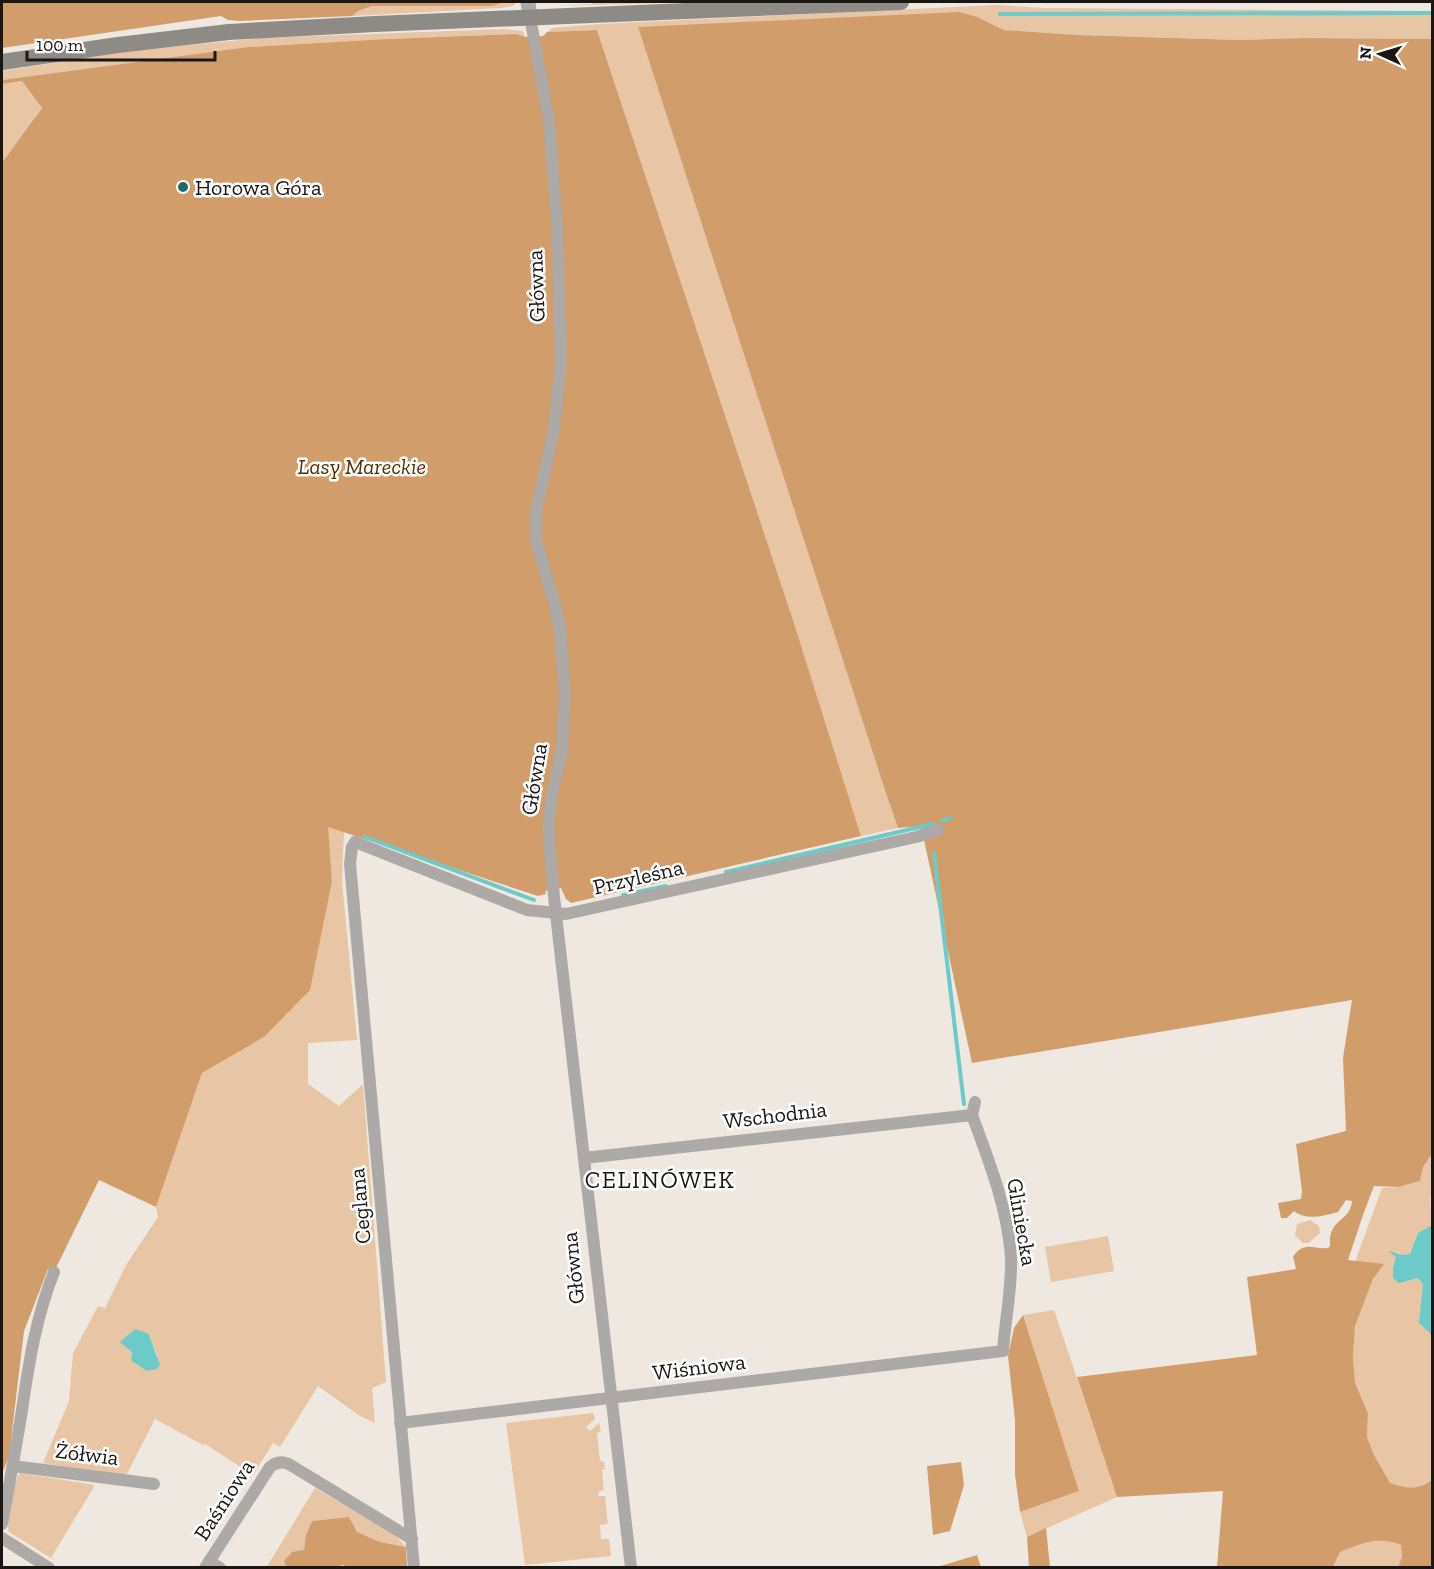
<svg xmlns="http://www.w3.org/2000/svg" width="1434" height="1569" viewBox="0 0 1434 1569" font-family="'Zilla Slab',serif">
  <style>
    .green { fill: #e7c5a5; fill-rule: evenodd }
    .forest { fill: #d19e6b }
    .water { fill: #6ccbc9 }
    .lines { fill: none; stroke-linecap: round; stroke-linejoin: round }
    .stream { stroke: #6ccbc9; stroke-width: 4 }
    .minor { stroke: #aca9a6; stroke-width: 12 }
    .tertiary { stroke: #aca9a6; stroke-width: 15 }
    .secondary { stroke: #8e8a86; stroke-width: 16 }
    .poi-dot { fill: #1d6a69; stroke: #fff; stroke-width: 2 }
    .labels { text-anchor: middle; dominant-baseline: central; stroke-width: 5; stroke-linejoin: round; paint-order: stroke }
    .poi-label { font-size: 22px; fill: #191614; stroke: #fff; text-anchor: start }
    .street-label { font-size: 22px; fill: #191614; stroke: #fff }
    .park-label { font-size: 22px; font-style: italic; fill: #543108; stroke: #fff }
    .neighbourhood-label { font-size: 24px; letter-spacing: 1.5px; fill: #191614; stroke: #fff }
  </style>
  <rect width="100%" height="100%" fill="#efe8e1"/>
  <path class="green" d="M505 2H517L513 6 501 8 352 16 358 11 372 6H492Z
    M592 2H703L556 6 592 4Z
    M996 5 1045 8 1432 11V39L1302 38 1240 40 1077 35 1004 30 977 17 638 27 898 828 861 836 793 620 597 30 547 32 552 28 600 24Z
    M503 29 523 31 525 37 517 34 386 39 248 47 2 80V71L130 51 262 38Z
    M22 81 42 108 35 117 2 260V84Z
    M327 826 344 832 342 881 357 1040 308 1043V1084L339 1106 363 1084 386 1382 372 1388 375 1423 360 1416 318 1386 280 1447 273 1443 253 1475 205 1444 203 1445 155 1419 126 1476 43 1463 69 1401 73 1353 98 1306 105 1308 126 1265 158 1217 156 1207 202 1073 264 1037 332 881ZM149 1334 158 1357 131 1360 132 1352Z
    M1432 1154V1196L1430 1198 1432 1225 1418 1233 1410 1254 1404 1255 1394 1251 1411 1262 1432 1233V1480C1418 1490 1407 1489 1390 1484L1374 1455 1367 1437 1368 1413 1355 1383 1353 1357 1355 1326 1373 1279 1383 1265 1355 1262 1382 1188 1398 1187 1420 1181 1423 1167Z
    M1310 1220 1319 1226 1320 1233 1309 1243H1303L1295 1236 1297 1224Z
    M1108 1236 1114 1271 1051 1282 1045 1247Z
    M1054 1310 1117 1497 1027 1537 1020 1512 1079 1491 1023 1315Z
    M593 1413 595 1419 586 1427 590 1431 599 1423 601 1431 597 1433 600 1461 604 1462 605 1469 602 1470 604 1490 598 1492 599 1496H605L608 1524 600 1525 601 1539H609L611 1556 525 1565 506 1423Z
    M20 1473 95 1485 51 1558 9 1532C5 1519 12 1485 20 1473Z
    M315 1488 394 1534 406 1547 380 1542 357 1532 349 1517 312 1521 306 1535 304 1550 284 1561 286 1567 266 1568Z
    M1388 1540 1401 1545 1402 1557 1398 1567 1333 1568 1340 1552 1361 1543Z"/>
  <path class="forest" d="M2 2H505L492 6H372L358 11 352 16 239 21 228 20 221 16 2 48Z
    M959 12 977 17 1004 30 1077 35 1240 40 1302 38 1432 39V1154L1423 1167 1420 1181 1398 1187 1374 1186 1364 1212 1348 1260 1384 1264 1373 1279 1355 1326 1353 1357 1355 1383 1368 1413 1367 1437 1374 1455 1390 1483C1407 1489 1418 1490 1432 1480V1567H1398L1402 1557 1401 1545C1379 1536 1362 1543 1340 1552L1333 1567H1217L1223 1491 1117 1497 1077 1377 1257 1355 1247 1277 1296 1269 1293 1257C1305 1240 1313 1250 1328 1248L1330 1246C1328 1217 1350 1223 1352 1201L1346 1200 1338 1212C1323 1216 1307 1221 1294 1211L1287 1218H1281L1278 1203 1301 1199 1302 1191 1296 1144 1346 1131 1343 1058 1352 1000 972 1063 921 826 898 828 885 790 638 27Z
    M597 30 793 620 861 836 571 903 566 899 561 888 545 891 546 894 538 896 328 827 332 881 310 990 264 1037 202 1073 156 1207 99 1180 54 1272 48 1269 24 1331 9 1456 2 1474V163L42 108 22 81 2 84V80L248 47 386 39 517 34 526 37 543 36 547 32Z
    M1023 1315 1079 1491 1020 1512 1015 1475V1420L1008 1356 1014 1328Z
    M961 1462 964 1485 950 1531 933 1535 927 1466Z
    M349 1517 357 1532 380 1542 406 1547 407 1567 345 1568 344 1565 327 1568 286 1567 284 1561 292 1552 304 1550 306 1535 312 1521Z
    M1046 1528 1050 1567H1029L1027 1537Z
    M977 1555 981 1567H937Z"/>
  <path class="water" d="M1432 1225V1338L1430 1333 1419 1323 1423 1284 1418 1278 1399 1283 1393 1278V1268L1396 1257 1388 1251 1404 1255 1410 1254 1418 1233Z
    M135 1329 149 1334 160 1365 157 1369 147 1371 131 1360 132 1352 120 1342Z"/>
  <g class="lines">
    <path class="stream" d="M1000 14 1432 13
      M942 821 950 818
      M365 837 534 900
      M934 853 964 1104
      M726 872 933 824
      M623 895 666 886"/>
    <path class="minor" d="M530 17 549 121 557 225 561 364 553 434 536 511V540L555 605 560 630 565 694 562 750 552 795 549 817V838L554 897 631 1568
      M584 1158 972 1115
      M400 1423 1003 1351C1005 1320 1012 1290 1011 1258 1008 1209 989 1161 972 1115L975 1102
      M13 1466 154 1484
      M2 1524C9 1486 16 1448 22 1410 29 1362 36 1317 54 1272
      M2 1538 49 1568
      M209 1561 220 1568
      M205 1568 270 1467C277 1461 284 1461 292 1466L412 1539
      M414 1568 350 864 352 847 355 842 527 910 566 914 916 837 938 830"/>
    <path class="tertiary" d="M528 2 530 17"/>
    <path class="secondary" d="M2 62 118 45 229 32 375 24 901 2"/>
  </g>
  <circle class="poi-dot" cx="183" cy="187" r="6"/>
  <g class="labels">
    <g class="poi-label">
      <text x="195" y="187">Horowa Góra</text>
    </g>
    <g class="street-label">
      <text transform="translate(536 286) rotate(-92)">Główna</text>
      <text transform="translate(534 779) rotate(-81)">Główna</text>
      <text transform="translate(638 877) rotate(-13)">Przyleśna</text>
      <text transform="translate(775 1115) rotate(-7)">Wschodnia</text>
      <text transform="translate(360 1206) rotate(-95)">Ceglana</text>
      <text transform="translate(1022 1222) rotate(80)">Gliniecka</text>
      <text transform="translate(573 1268) rotate(-96)">Główna</text>
      <text transform="translate(699 1367) rotate(-7)">Wiśniowa</text>
      <text transform="translate(87 1454) rotate(7)">Żółwia</text>
      <text transform="translate(224 1500) rotate(-57)">Baśniowa</text>
    </g>
    <g class="park-label">
      <text x="362" y="466">Lasy Mareckie</text>
    </g>
    <g class="neighbourhood-label">
      <text x="660" y="1179">CELINÓWEK</text>
    </g>
  </g>
  <rect width="1434" height="1569" fill="none" stroke="#191614" stroke-width="6"/>
  <g transform="translate(1380 54) rotate(274)" stroke="#ffffff" stroke-width="4.5" paint-order="stroke">
  <path d="M0-4.5L10 22L0 15L-10 22Z" fill="#191614"/>
  <text y="-9" font-size="16" font-weight="bold" text-anchor="middle" fill="#191614">N</text>
  </g>
  <path d="M27 51v9h188v-9" fill="none" stroke="#191614" stroke-width="3"/>
  <text x="36" y="51" font-size="18" fill="#191614" stroke="#ffffff" stroke-width="4.5" paint-order="stroke">100 m</text>
</svg>
